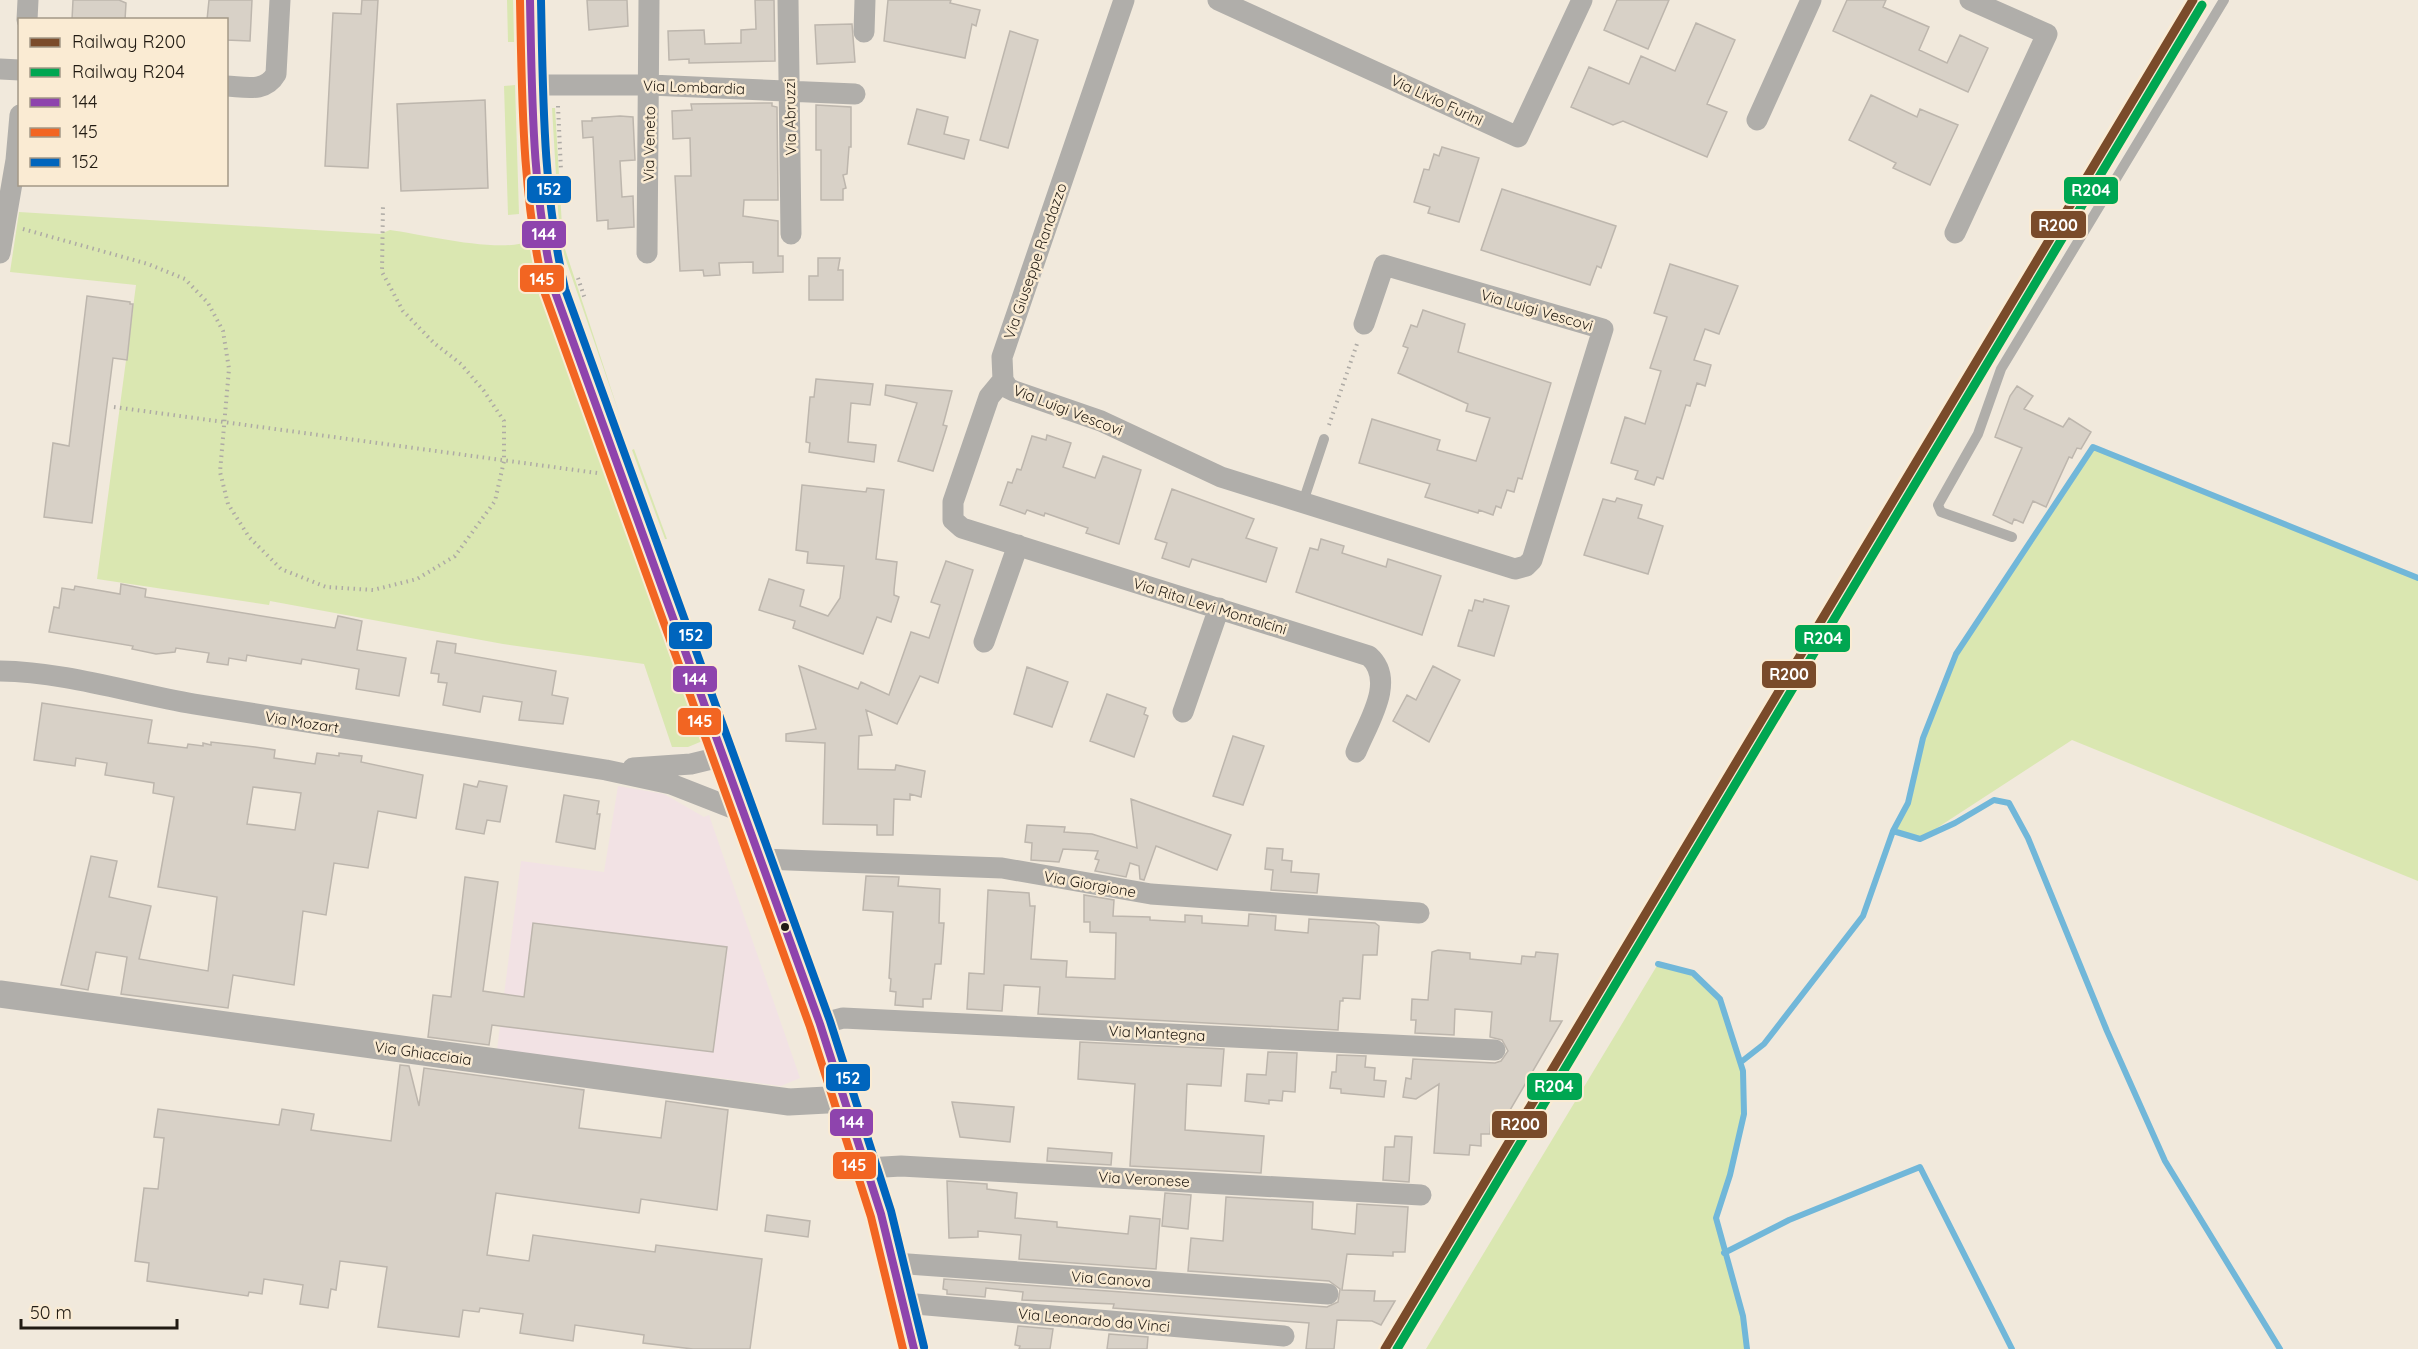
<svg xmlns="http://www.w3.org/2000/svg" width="2418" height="1349" viewBox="0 0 2418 1349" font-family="Quicksand,sans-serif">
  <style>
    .commercial { fill: #f2e2e4 }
    .green { fill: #dae7b1 }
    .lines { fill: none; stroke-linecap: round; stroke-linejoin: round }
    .stream { stroke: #71b7d9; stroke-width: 6 }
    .building { fill: #d8d1c7; stroke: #bdb6ad; stroke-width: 1.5; fill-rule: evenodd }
    .path { stroke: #aeaaa5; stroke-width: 4; stroke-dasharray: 1.5 4.5; stroke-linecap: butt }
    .service { stroke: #b0aeaa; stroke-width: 10 }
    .minor { stroke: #b0aeaa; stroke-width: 21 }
    .tertiary { stroke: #b0aeaa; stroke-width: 27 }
    .bus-1-casing { stroke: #faebd3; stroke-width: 12 }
    .bus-2-casing { stroke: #faebd3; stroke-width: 12 }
    .bus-3-casing { stroke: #faebd3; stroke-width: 12 }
    .bus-1 { stroke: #8e44ad; stroke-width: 8 }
    .bus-2 { stroke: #f26522; stroke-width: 8 }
    .bus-3 { stroke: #0065bd; stroke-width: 8 }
    .rail-1-casing { stroke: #faebd3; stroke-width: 14 }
    .rail-2-casing { stroke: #faebd3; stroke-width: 14 }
    .rail-1 { stroke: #7a4b2a; stroke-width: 9 }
    .rail-2 { stroke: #00a651; stroke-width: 9 }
    .bus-dot { fill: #211b13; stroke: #faebd3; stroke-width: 2 }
    .labels { text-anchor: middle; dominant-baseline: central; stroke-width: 5; stroke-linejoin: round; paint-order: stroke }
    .street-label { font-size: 15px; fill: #211b13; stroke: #faebd3 }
    .line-badge { stroke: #faebd3; stroke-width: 2 }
    .badge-label { font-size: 16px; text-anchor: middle; font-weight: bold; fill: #fff }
  </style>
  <rect width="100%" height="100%" fill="#f1e9dc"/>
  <path class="commercial" d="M618 786 664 794 704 817 709 815 800 1078 781 1086 497 1050 521 861 604 872Z"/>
  <path class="green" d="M507 0H513L514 42H508Z
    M515 85 519 214 508 215 504 86Z
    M552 108H555L563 243 620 416 560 243Z
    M19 212 380 234 390 230C422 234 499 254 530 241L535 244 705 740 688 747H672L644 664 503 644 270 601 269 605 97 579 136 285 10 272Z
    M2093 447 2418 578V881L2072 740 1920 839 1893 831 1908 803 1923 738 1956 654Z
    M634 449 667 539H665L632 450Z
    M1658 964 1693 973 1720 999 1741 1062 1744 1114 1730 1175 1716 1219 1743 1316 1747 1349H1426Z"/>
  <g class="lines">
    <path class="stream" d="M1893 831 1908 803 1923 738 1956 654 2093 447 2418 578
      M1658 964 1693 973 1720 999 1743 1071 1744 1114 1730 1175 1716 1218 1743 1316 1747 1349
      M1741 1062 1764 1044 1863 916 1893 831 1920 839 1955 823 1994 800 2009 803 2028 838 2107 1031 2165 1161 2280 1349
      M1724 1253 1789 1220 1920 1167 2012 1349"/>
  </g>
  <path class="building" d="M73 0H119L126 3 125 20H72Z
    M209 0H252L250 41 226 40V20H207Z
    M362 0H378L368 168 325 166 333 13 361 14Z
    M587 0H627L628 26 589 30Z
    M755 0H774L775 61 689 63V59L669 60 668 31 704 30 705 44 741 43V30L756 29Z
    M888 0H951L950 3 980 10 976 26 972 24 965 58 884 41Z
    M1617 0H1669L1648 49 1604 30Z
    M1847 0H1886L1883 7 1929 27 1919 50 1947 63 1960 35 1988 48 1968 92 1833 31Z
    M1696 23 1735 40 1707 104 1727 112 1707 157 1623 121 1613 125 1571 107 1589 67 1629 84 1641 56 1675 71Z
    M852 24 855 62 817 64 815 25Z
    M1010 31 1038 40 1008 148 980 140Z
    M1871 95 1917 117 1920 109 1958 125 1930 185 1893 168 1896 163 1849 140Z
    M485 100 488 188 401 191 397 104Z
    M772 103V106L777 107 778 200H744L743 216 778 221V256H783V272L753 273V262L719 263 720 275 704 276 703 270 680 271 675 176H691L690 138 673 139 672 111 692 110 691 104Z
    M816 105 851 107V147H849L847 174 843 175 846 188 843 189V200H821V150H816Z
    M917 109 948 117 944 134 969 140 964 159 908 144Z
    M620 116 633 117 635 160 620 161 622 197 633 196 634 227 608 229V220L597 221 593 137 583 138 582 121H592V118Z
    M1442 147 1479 158 1459 222 1428 213 1430 207 1414 202 1424 169 1429 170 1434 154 1439 156Z
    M1502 189 1616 226 1601 268 1597 266 1590 285 1481 250Z
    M818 258H840L838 270H843V300H809V276H818Z
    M1670 264 1738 286 1719 334 1705 329 1694 360 1711 365 1705 386 1697 383 1690 406 1686 405 1663 479 1657 477 1654 485 1635 479 1638 471 1611 463 1625 417 1645 424 1661 371 1650 368 1667 317 1654 313Z
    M87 296 130 302V304H133L127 360 113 358 92 523 44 517 53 443 69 446Z
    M1423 310 1465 324 1458 352 1551 383 1522 479 1518 478 1514 492 1507 490 1501 508 1496 506 1493 515 1479 510 1478 513 1425 497 1430 484 1359 463 1372 419 1440 440 1437 450 1476 461 1490 418 1466 411 1468 404 1398 373 1408 348 1403 346 1411 325 1417 327Z
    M816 379 873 384 870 405 851 403 848 442 876 445 874 462 809 452 810 443 806 442 810 397H814Z
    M886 385 952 391 943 425 947 426 933 471 898 461 917 403 885 395Z
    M2017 386 2033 396 2024 409 2063 427 2069 418 2091 432 2081 449 2077 448 2072 458 2069 457 2046 507 2033 501 2023 523 2014 519 2012 524 1993 515 2022 448 1995 437 2010 396Z
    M1047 435 1071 443 1063 467 1095 478 1103 456 1141 470 1119 544 1086 533 1088 528 1045 513 1044 516 1027 510 1025 514 1000 505 1008 482 1012 483 1017 469 1021 470 1032 436 1046 440Z
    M802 485 866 492 867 488 884 490 876 559 897 562 894 590V595L899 597 891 622 877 617 863 654 793 628 795 621 759 610 769 579 804 590 800 606 828 616 840 598 844 566 807 563 808 552 796 550Z
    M1172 489 1254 519 1246 538 1277 548 1266 582 1192 559 1189 567 1162 558 1167 543 1155 539Z
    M1617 498 1642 505 1638 518 1663 526 1648 574 1584 555 1603 499 1615 502Z
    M1321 539 1344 546 1342 553 1386 567 1388 559 1441 576 1422 635 1296 592 1310 548 1318 550Z
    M946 561 973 570 938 683 920 676 897 724 866 710 872 735 859 736 858 769 895 770 896 765 925 771 921 797 910 794V800L894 799 893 835H877V825L823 824 825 743 786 741V734L816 729 799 666 858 689 861 682 889 695 911 632 929 638 940 605 931 602Z
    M121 584 146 589 145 597 335 628 338 616 362 621 357 650 406 658 399 696 356 689 359 669 302 659 301 664 247 655 246 661 229 658 228 665 207 662 209 653 176 648 175 652 156 654 132 649 133 646 49 632 54 607 59 608 62 588 74 590 75 586 120 594Z
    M1484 599 1509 606 1494 656 1458 646 1469 610 1472 611 1475 600 1483 602Z
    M437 641 456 644 455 653 556 671 552 695 568 698 563 724 519 720 522 702 483 696 480 712 443 705 447 683 438 682 439 674 431 673Z
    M1433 666 1460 680 1429 742 1393 721 1407 695 1416 700Z
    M1027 667 1068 682 1052 727 1014 714Z
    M1107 694 1146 708 1144 714 1148 716 1134 757 1090 741Z
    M42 703 152 720 148 743 187 748 188 744 203 746V743L211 745V742L255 747 275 750 274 758 315 764 317 753 339 756V753L362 756 361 762 423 775 416 818 378 811 368 868 334 863 326 915 303 911 294 985 233 975 228 1008 121 994 127 957 96 952 88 990 61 985 91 856 117 861 109 897 151 906 139 959 208 971 217 897 158 887 174 797 153 793 154 783 105 775 107 763 76 758 75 766 34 760ZM253 787 301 793 295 830 247 824Z
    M1233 736 1264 746 1243 805 1213 796Z
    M479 781 507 786 500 822 487 820 484 834 456 829 464 784 477 787Z
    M564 795 599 801 597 814H600L595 849 556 842Z
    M1131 799 1231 835 1217 870 1156 846 1144 880 1140 879 1139 866 1130 863 1126 877 1095 871 1099 860 1095 859 1098 851 1063 849 1059 862 1031 860 1032 843 1025 842 1027 825 1065 827 1064 832 1092 834 1137 848Z
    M1267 848 1283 849 1282 860 1292 861 1291 872 1319 874 1317 893 1271 890 1273 870 1265 869Z
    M866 876 899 877 898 886 940 889 939 923H944L941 964H935L931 999H923V1007L895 1005 896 992 890 991 891 979 889 978 893 912 863 910Z
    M465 877 498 882 483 991 524 997 533 923 727 947 713 1052 492 1025 489 1045 428 1037 433 995 451 997Z
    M988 890 1029 893 1030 906H1035L1031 959 1067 961 1066 977 1115 979 1116 933 1090 932V922H1084V895L1114 900 1113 916 1150 917V920L1185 922V915L1202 916V923L1248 926 1249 914 1276 916 1275 930 1308 933 1309 919 1375 923 1379 926 1377 955H1363L1360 999 1343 998V1001H1340L1338 1030 1038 1014 1040 987 1004 985 1002 1011 967 1009 969 973 984 974Z
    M1438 950 1470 953V959L1521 964 1522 956 1535 957 1536 952 1558 954 1550 1021H1562L1506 1117 1491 1116 1490 1134H1481V1146L1470 1145 1469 1155 1434 1153 1439 1084 1416 1099 1403 1097 1406 1078 1411 1079 1413 1059 1495 1063 1501 1061 1508 1051 1502 1040 1490 1037 1492 1012 1455 1009 1454 1035 1415 1033 1416 1020H1411L1412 999 1428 1000 1432 952Z
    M1080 1042 1224 1049 1221 1086 1187 1084 1185 1130 1264 1136 1261 1173 1130 1166 1135 1084 1078 1079Z
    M1268 1052 1297 1053 1295 1092 1283 1091 1282 1101 1269 1100V1104L1245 1101 1247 1074 1266 1075Z
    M1337 1055 1366 1056 1365 1067 1375 1068 1374 1080 1386 1081 1384 1097 1341 1093V1089L1330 1088 1332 1072H1336Z
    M400 1065 409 1066 419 1106 424 1068 584 1090 579 1128 661 1138 666 1101 728 1110 717 1210 641 1199 639 1213 496 1193 487 1255 529 1261 533 1235 655 1252 656 1245 762 1259 750 1349H693L643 1343 644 1335 575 1325 573 1341 520 1333 523 1314 480 1308 479 1312 463 1310 459 1337 378 1327 387 1267 340 1261 336 1290 331 1289 328 1308 300 1304 303 1285 264 1279 262 1294 249 1292 248 1296 147 1281 149 1263 135 1261 144 1188 158 1189 164 1138 154 1137 158 1109 279 1125 282 1109 314 1114 311 1130 391 1141Z
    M952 1102 1014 1107 1010 1142 960 1137Z
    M1395 1136 1412 1137 1409 1182 1383 1180 1385 1147H1394Z
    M1048 1148 1112 1153 1111 1165 1047 1161Z
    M947 1181 987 1184V1189L1017 1193 1015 1218 1057 1222V1227L1128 1234 1130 1216 1160 1219 1156 1269 1019 1259 1021 1235 978 1231V1237L949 1238Z
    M1165 1193 1191 1195 1188 1229 1162 1226Z
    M1226 1197 1313 1202 1312 1229 1355 1234 1357 1204 1408 1207 1405 1252H1393V1256L1347 1254 1342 1290 1375 1291 1374 1301H1395L1381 1325 1372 1321 1337 1320 1334 1349H1306L1309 1323 1113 1308 1114 1304 1022 1300 1023 1292 986 1288 985 1297 947 1294V1290L943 1289 944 1279 1327 1307 1338 1302 1340 1289 1329 1281 1188 1271 1191 1238 1223 1241Z
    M767 1215 810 1221 808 1237 765 1231Z
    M1018 1326 1053 1329 1050 1349H1019L1020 1346 1015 1345Z
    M1109 1334 1148 1337 1147 1349H1107Z"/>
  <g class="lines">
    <path class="path" d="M558 106 561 170
      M23 229 148 264 185 279 208 303 223 331 229 369 220 472 228 504 249 537 281 569 326 587 373 590 417 579 455 556 495 501 504 461V421L484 391 461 364 434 343 403 311 382 272 383 204
      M578 278 585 299
      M114 407 597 473
      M1329 425 1358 341"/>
    <path class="service" d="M1303 502 1324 439
      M2012 537 1941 512 1938 505 1978 434 2001 369 2224 0"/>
    <path class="minor" d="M788 0 791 234
      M1124 0 1002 357 1003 380 989 397 953 502V520L962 528 1369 656C1397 681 1367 724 1356 752
      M1218 0 1518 137 1582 0
      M27 20 28 0
      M864 32 865 0
      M0 69 20 70
      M533 85H650L855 94
      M226 86C246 87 265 93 276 74L280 0
      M1757 120 1811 0
      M1955 233 2047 34 1970 0
      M0 253 16 160 20 115
      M647 253 649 0
      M1003 380 1008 388 1014 391 1101 421 1221 477 1515 569 1526 566 1532 560 1603 329 1384 265 1364 324
      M984 642 1018 545
      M0 671C66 672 130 693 194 704L606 770 671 784 745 813
      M1183 712 1219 608
      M633 768 691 764 724 756
      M761 859 1002 868 1151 894 1419 913
      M820 1024 843 1018 1495 1050
      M867 1168 901 1166 1421 1195
      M894 1263 1328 1294
      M904 1303 1284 1336"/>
    <path class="tertiary" d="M530 0C533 97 529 197 555 292L820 1024 881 1214 914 1349
      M0 994 789 1102 846 1099"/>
    <defs>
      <path id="bus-1" d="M530 0C532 99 532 196 555 292L820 1024 881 1214 914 1349"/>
      <path id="bus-2" d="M520 0C522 99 522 197 545 294L810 1027 871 1217 903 1349"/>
      <path id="bus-3" d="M541 0C543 97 543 194 565 289L830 1021 891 1211 924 1347"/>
    </defs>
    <use href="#bus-1" class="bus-1-casing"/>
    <use href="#bus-2" class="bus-2-casing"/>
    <use href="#bus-3" class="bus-3-casing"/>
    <use href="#bus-1" class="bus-1"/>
    <use href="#bus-2" class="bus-2"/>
    <use href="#bus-3" class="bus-3"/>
    <defs>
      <path id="rail-1" d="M1385 1349 2193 0"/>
      <path id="rail-2" d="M1397 1349 2202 5"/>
    </defs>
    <use href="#rail-1" class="rail-1-casing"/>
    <use href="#rail-2" class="rail-2-casing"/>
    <use href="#rail-1" class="rail-1"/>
    <use href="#rail-2" class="rail-2"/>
  </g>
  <circle class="bus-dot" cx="785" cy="927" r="5"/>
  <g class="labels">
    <g class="street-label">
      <text transform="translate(694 87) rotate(2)">Via Lombardia</text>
      <text transform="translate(1437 100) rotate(25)">Via Livio Furini</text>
      <text transform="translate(790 117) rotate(-91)">Via Abruzzi</text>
      <text transform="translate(649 144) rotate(-89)">Via Veneto</text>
      <text transform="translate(1035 261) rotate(-71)">Via Giuseppe Randazzo</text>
      <text transform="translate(1537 310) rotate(16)">Via Luigi Vescovi</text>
      <text transform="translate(1068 410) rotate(21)">Via Luigi Vescovi</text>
      <text transform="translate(1210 606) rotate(17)">Via Rita Levi Montalcini</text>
      <text transform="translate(302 722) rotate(9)">Via Mozart</text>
      <text transform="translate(1090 884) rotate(10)">Via Giorgione</text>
      <text transform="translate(1157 1033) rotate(3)">Via Mantegna</text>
      <text transform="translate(423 1053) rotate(8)">Via Ghiacciaia</text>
      <text transform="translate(1144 1179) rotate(3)">Via Veronese</text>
      <text transform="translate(1111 1279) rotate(4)">Via Canova</text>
      <text transform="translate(1094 1320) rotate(5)">Via Leonardo da Vinci</text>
    </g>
  </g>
  <g class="line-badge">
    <rect x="526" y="175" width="46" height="29" rx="6" fill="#0065bd"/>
    <rect x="2063" y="176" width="56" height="29" rx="6" fill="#00a651"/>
    <rect x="2030" y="210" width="57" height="29" rx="6" fill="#7a4b2a"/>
    <rect x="521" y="220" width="46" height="29" rx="6" fill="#8e44ad"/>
    <rect x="519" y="264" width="46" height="29" rx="6" fill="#f26522"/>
    <rect x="668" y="621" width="45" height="29" rx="6" fill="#0065bd"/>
    <rect x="1794" y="624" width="57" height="29" rx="6" fill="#00a651"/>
    <rect x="1761" y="660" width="56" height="29" rx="6" fill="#7a4b2a"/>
    <rect x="672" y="665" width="46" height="28" rx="6" fill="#8e44ad"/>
    <rect x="677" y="707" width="45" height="29" rx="6" fill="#f26522"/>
    <rect x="825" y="1063" width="46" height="29" rx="6" fill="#0065bd"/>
    <rect x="1526" y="1072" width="57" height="29" rx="6" fill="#00a651"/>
    <rect x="829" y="1108" width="45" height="29" rx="6" fill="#8e44ad"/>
    <rect x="1491" y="1110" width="57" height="29" rx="6" fill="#7a4b2a"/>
    <rect x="832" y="1151" width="45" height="29" rx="6" fill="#f26522"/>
  </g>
  <g class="badge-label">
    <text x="549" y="195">152</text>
    <text x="2091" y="196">R204</text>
    <text x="2058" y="231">R200</text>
    <text x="544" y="240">144</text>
    <text x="542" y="285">145</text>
    <text x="691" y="641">152</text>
    <text x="1823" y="644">R204</text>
    <text x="1789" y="680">R200</text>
    <text x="695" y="685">144</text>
    <text x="700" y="727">145</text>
    <text x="848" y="1084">152</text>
    <text x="1554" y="1092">R204</text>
    <text x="852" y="1128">144</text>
    <text x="1520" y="1130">R200</text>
    <text x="854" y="1171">145</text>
  </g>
  <rect x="18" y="18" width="210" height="168" fill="#faebd3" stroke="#a39886" stroke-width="1.5"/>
  <rect x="30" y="38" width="30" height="9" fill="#7a4b2a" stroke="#a39886" stroke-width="1.5"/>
  <text x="72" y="48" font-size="18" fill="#211b13">Railway R200</text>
  <rect x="30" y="68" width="30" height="9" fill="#00a651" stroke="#a39886" stroke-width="1.5"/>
  <text x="72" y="78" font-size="18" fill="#211b13">Railway R204</text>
  <rect x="30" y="98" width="30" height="9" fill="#8e44ad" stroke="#a39886" stroke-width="1.5"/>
  <text x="72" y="108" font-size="18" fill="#211b13">144</text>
  <rect x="30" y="128" width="30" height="9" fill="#f26522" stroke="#a39886" stroke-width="1.5"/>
  <text x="72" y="138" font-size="18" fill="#211b13">145</text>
  <rect x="30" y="158" width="30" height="9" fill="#0065bd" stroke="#a39886" stroke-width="1.5"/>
  <text x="72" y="168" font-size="18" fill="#211b13">152</text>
  <path d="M21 1319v9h156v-9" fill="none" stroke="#211b13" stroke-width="3"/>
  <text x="30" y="1319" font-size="18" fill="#211b13" stroke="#faebd3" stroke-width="4.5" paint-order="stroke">50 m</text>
</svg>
